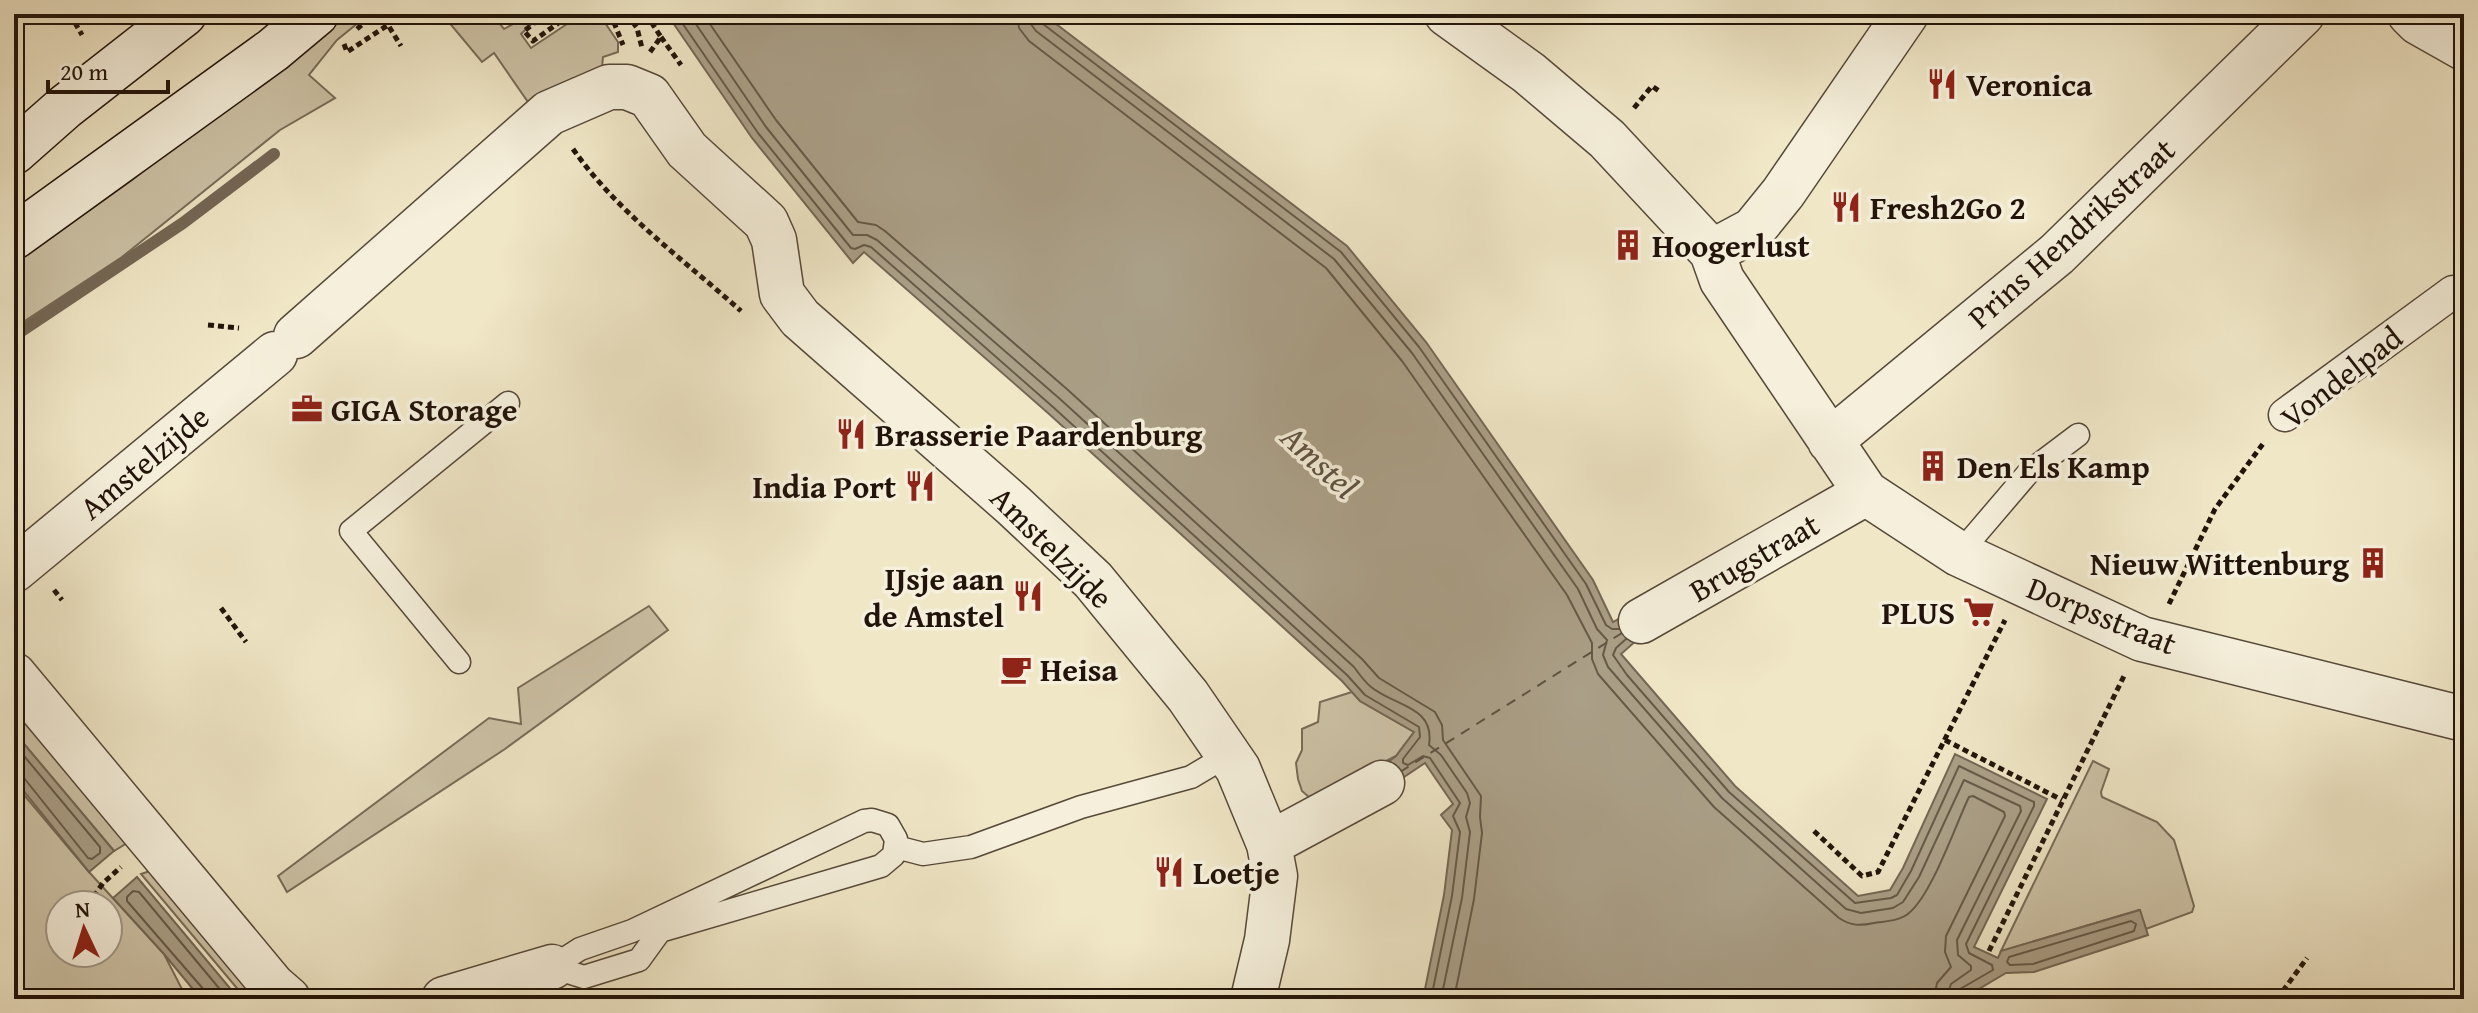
<svg xmlns="http://www.w3.org/2000/svg" width="2478" height="1013" viewBox="0 0 2478 1013" font-family="'Gentium Book Plus',serif">
  <style>
    .green { fill: #cdc3a7; stroke: #786c58; stroke-width: 2; fill-rule: evenodd }
    .water { fill: #aa9f87; stroke: #746755; stroke-width: 2 }
    .lines { fill: none; stroke-linecap: round; stroke-linejoin: round }
    .shore { stroke: #665a48; stroke-width: 2 }
    .stream { stroke: #746755; stroke-width: 12 }
    .ferry { stroke: #5f5342; stroke-width: 2; stroke-dasharray: 10 8; stroke-linecap: butt }
    .service-casing { stroke: #564939; stroke-width: 25 }
    .pedestrian-casing { stroke: #564939; stroke-width: 35 }
    .minor-casing { stroke: #564939; stroke-width: 47 }
    .secondary-casing { stroke: #22140a; stroke-width: 47 }
    .path { stroke: #22140a; stroke-width: 5; stroke-dasharray: 6 4; stroke-linecap: butt }
    .service { stroke: #f5efdb; stroke-width: 22 }
    .pedestrian { stroke: #f5efdb; stroke-width: 32 }
    .minor { stroke: #f5efdb; stroke-width: 44 }
    .secondary { stroke: #f5efdb; stroke-width: 44 }
    .labels { text-anchor: middle; dominant-baseline: central; stroke-width: 7; stroke-linejoin: round; paint-order: stroke }
    .poi-label { font-size: 32px; font-weight: bold; fill: #22140a; stroke: #f5efdb; text-anchor: start }
    .street-label { font-size: 32px; fill: #22140a; stroke: #f5efdb }
    .water-label { font-size: 34px; font-style: italic; fill: #5f5342; stroke: #f5efdb }
  </style>
  <rect width="100%" height="100%" fill="#f0e7c7"/>
  <filter id="stains"><feTurbulence type="fractalNoise" baseFrequency=".0025" numOctaves="4"/><feColorMatrix values="0 0 0 0 .2 0 0 0 0 .09 0 0 0 0 .02 0 0 0 .5 -.17"/></filter>
  <radialGradient id="worn" r=".72"><stop offset=".6" stop-color="#630" stop-opacity="0"/><stop offset="1" stop-color="#630" stop-opacity=".3"/></radialGradient>
  <path class="green" d="M335 14H369L337 40 309 75 335 98 280 130 122 257 14 328V264L132 180Z
    M442 14H497L494 17 504 29 531 14H542L521 34 531 48 582 14H599L618 42V52L603 57 602 67 535 112 494 53 482 62Z
    M649 606 668 630 505 749 287 892 278 876 489 718 521 724 518 688Z
    M1352 692 1360 701 1414 732 1396 756 1310 798 1302 791 1298 779 1296 763 1302 750V729L1318 722 1320 702Z
    M14 706 132 840 114 851 14 732Z
    M2093 761 2109 769 2101 792 2102 797 2157 822 2174 840 2194 906 2192 912 2146 929 2139 910 2001 951Z
    M14 783 89 872 164 954 187 999H14ZM60 905H108V953H60Z
    M153 870 261 999H246L141 874Z"/>
  <path class="water" d="M667 14H1043L1347 246 1426 342 1593 580 1613 622 1636 609 1646 632 1621 654 1735 786 1858 896 1890 890 1903 868 1955 754 2047 799 1974 947 1998 958 2001 951 2140 910 2148 935 2034 972 2006 973 1962 999H1423L1444 895 1452 830 1441 815 1453 804 1425 763 1386 789 1375 772 1396 756 1414 732 1360 701 1342 681 1048 413 864 252 853 263 752 138Z
    M14 732 114 851 89 872 14 779Z
    M137 877 239 999H201L164 954 113 898Z"/>
  <g class="lines">
    <path class="shore" d="M676 14 758 133 851 248 855 249 864 245 871 247 1053 407 1347 675 1365 695 1419 727 1420 737 1403 759V763L1408 765 1423 756 1430 758 1460 803 1453 816 1460 832 1452 896 1431 999
      M689 14 766 127 853 235H867L877 240 1060 399 1354 667C1359 674 1365 682 1371 687 1396 707 1435 706 1429 745L1441 755 1467 793 1470 803 1466 817 1470 832 1462 898 1441 999
      M703 14 776 120 858 222 876 225 885 231 1068 390 1362 659 1379 678 1435 712 1442 725 1443 740 1481 796 1480 817 1482 833 1474 899 1454 999
      M1017 14 1019 28 1029 41 1326 268 1402 361 1567 595 1592 643V659L1598 674 1714 807 1839 918C1851 926 1860 926 1874 923 1886 921 1900 921 1909 913 1932 894 1955 826 1969 797L1973 796 2004 812 2005 816 1946 936 1945 952 1951 967 1937 983 1934 999
      M1029 14 1030 23 1036 31 1334 259 1412 353 1578 589 1597 629 1607 640 1603 655 1608 667 1722 798 1846 909 1861 913 1893 908 1903 902 1919 877 1964 780 2020 806 2021 811 1957 940 1958 955 1971 966V970L1951 984 1946 999
      M1039 14 1043 24 1341 252 1419 347 1586 584 1606 625 1612 629H1619
      M1626 639 1616 648 1613 655 1627 675 1729 792 1855 903 1891 898 1897 895 1911 871 1959 766 2034 802V806L1966 944 1969 953 1992 965 1993 970 1960 989 1956 999
      M14 744 100 847V853L92 859 88 858 24 778 14 774
      M2131 921 2136 924 2134 931 2033 964 2010 965 2007 962 2009 957Z
      M206 999 205 991 127 901V897L133 891 139 892 228 999"/>
    <path class="stream" d="M14 336 183 223 274 154"/>
    <path class="ferry" d="M1400 772 1622 633"/>
    <defs>
      <path id="service" d="M1959 554 2029 472 2078 435
        M459 662 351 531 508 403
        M872 820 888 825 896 839 894 855 881 866 660 931 639 960 584 977 552 967 580 949 632 931 864 821Z
        M896 847 923 854 971 847 1081 807 1191 777 1228 755"/>
      <path id="pedestrian" d="M2285 415 2453 292"/>
      <path id="minor" d="M1447 14 1529 73 1607 139 1712 252 1722 280 1866 493 1959 554 2142 639 2464 719
        M2410 14 2418 22 2464 48
        M1712 252 1753 230 1783 193 1906 14
        M296 336 549 113 609 87H627L649 96 687 150 766 222 774 240 782 294 800 318 1013 505 1093 580 1188 696 1238 769 1269 844 1275 876 1267 940 1253 999
        M1830 441 2057 254 2302 14
        M14 570 275 354
        M1641 621 1866 493
        M14 675 273 986 288 999
        M1269 844 1382 783
        M444 999 552 967"/>
      <path id="secondary" d="M14 152 65 107 184 14
        M14 237 273 50 316 14"/>
    </defs>
    <use href="#service" class="service-casing"/>
    <use href="#pedestrian" class="pedestrian-casing"/>
    <use href="#minor" class="minor-casing"/>
    <use href="#secondary" class="secondary-casing"/>
    <path class="path" d="M70 14 82 35
      M503 14 501 15 505 21 519 14
      M546 14 524 31 533 41 571 14
      M608 14 615 25 623 45
      M627 14 637 28 642 48
      M646 14 661 37 650 52
      M357 29 374 14
      M661 37 681 65
      M344 44 347 52 388 25 401 46
      M1634 108 1652 86 1659 91
      M573 149C617 212 684 260 741 311
      M208 325 239 328
      M54 590 62 600
      M2169 604 2215 509 2265 441
      M221 608 246 642
      M1945 740 2062 800
      M1814 831 1862 876 1878 872 2005 620
      M88 905 103 883 121 867
      M1989 951 2124 676
      M2283 990 2295 999
      M2277 999 2307 958"/>
    <use href="#service" class="service"/>
    <use href="#pedestrian" class="pedestrian"/>
    <use href="#minor" class="minor"/>
    <use href="#secondary" class="secondary"/>
  </g>
  <defs>
    <symbol id="restaurant-bare" viewBox="-9 -9 18 18"><path d="M-5-6h1v4h1v-4h1v4h1v-4h1v5L-1.5 .5V6h-2V.5L-5-1ZM5-6V6H3V1.5H1.5Q1.5-4 5-6Z" fill="#8f2418" stroke="#f5efdb" stroke-width="2.5" paint-order="stroke"/></symbol>
    <symbol id="building-bare" viewBox="-9 -9 18 18"><path d="M-4-6H4V6H1V3H-1V6H-4ZM-2.5-4.3h1.7v1.8h-1.7ZM.8-4.3h1.7v1.8H.8ZM-2.5-1h1.7V.8h-1.7ZM.8-1h1.7V.8H.8Z" fill="#8f2418" stroke="#f5efdb" stroke-width="2.5" paint-order="stroke"/></symbol>
    <symbol id="office-bare" viewBox="-9 -9 18 18"><path d="M-6-3h4V-5.5h4V-3h4V5H-6ZM-1-4.5V-3h2v-1.5ZM-6 0V1H6V0Z" fill="#8f2418" stroke="#f5efdb" stroke-width="2.5" paint-order="stroke"/></symbol>
    <symbol id="supermarket-bare" viewBox="-9 -9 18 18"><path d="M-6-5.5h2.5l.6 2H6L4.5 2H-2.5L-4.4-4H-6ZM-1.5 3.2a1.3 1.3 0 1 0 .1 0ZM3 3.2a1.3 1.3 0 1 0 .1 0Z" fill="#8f2418" stroke="#f5efdb" stroke-width="2.5" paint-order="stroke"/></symbol>
    <symbol id="cafe-bare" viewBox="-9 -9 18 18"><path d="M-5.5-4.5H6V0H3Q3 3.5 0 3.5H-2.5Q-5.5 3.5-5.5 0ZM3-3.2v2h1.7v-2ZM-6 4.5H4V6H-6Z" fill="#8f2418" stroke="#f5efdb" stroke-width="2.5" paint-order="stroke"/></symbol>
  </defs>
  <g fill-rule="evenodd">
    <use href="#restaurant-bare" x="1920" y="62" width="44" height="44"/>
    <use href="#restaurant-bare" x="1824" y="185" width="44" height="44"/>
    <use href="#building-bare" x="1606" y="223" width="44" height="44"/>
    <use href="#office-bare" x="285" y="387" width="44" height="44"/>
    <use href="#restaurant-bare" x="829" y="412" width="44" height="44"/>
    <use href="#building-bare" x="1911" y="444" width="44" height="44"/>
    <use href="#restaurant-bare" x="898" y="464" width="44" height="44"/>
    <use href="#building-bare" x="2351" y="541" width="44" height="44"/>
    <use href="#restaurant-bare" x="1006" y="574" width="44" height="44"/>
    <use href="#supermarket-bare" x="1957" y="590" width="44" height="44"/>
    <use href="#cafe-bare" x="994" y="647" width="44" height="44"/>
    <use href="#restaurant-bare" x="1147" y="850" width="44" height="44"/>
  </g>
  <g class="labels">
    <g class="poi-label">
      <text x="1966" y="84">Veronica</text>
      <text x="1870" y="207">Fresh2Go 2</text>
      <text x="1652" y="245">Hoogerlust</text>
      <text x="331" y="409">GIGA Storage</text>
      <text x="875" y="434">Brasserie Paardenburg</text>
      <text x="1957" y="466">Den Els Kamp</text>
      <text x="896" y="486" text-anchor="end">India Port</text>
      <text x="2349" y="563" text-anchor="end">Nieuw Wittenburg</text>
      <text x="1004" y="578" text-anchor="end">IJsje aan<tspan x="1004" dy="37">de Amstel</tspan></text>
      <text x="1955" y="612" text-anchor="end">PLUS</text>
      <text x="1040" y="669">Heisa</text>
      <text x="1193" y="872">Loetje</text>
    </g>
    <g class="street-label">
      <text transform="translate(2071 233) rotate(-42)">Prins Hendrikstraat</text>
      <text transform="translate(2341 377) rotate(-38)">Vondelpad</text>
      <text transform="translate(144 462) rotate(-40)">Amstelzijde</text>
      <text transform="translate(1052 547) rotate(45)">Amstelzijde</text>
      <text transform="translate(1754 557) rotate(-30)">Brugstraat</text>
      <text transform="translate(2102 615) rotate(22)">Dorpsstraat</text>
    </g>
    <g class="water-label">
      <text transform="translate(1320 461) rotate(43)">Amstel</text>
    </g>
  </g>
  <rect width="2478" height="1013" fill="none" stroke="#f0e7c7" stroke-width="48"/>
  <rect x="16" y="16" width="2446" height="981" fill="none" stroke="#22140a" stroke-width="4"/>
  <rect x="24" y="24" width="2430" height="965" fill="none" stroke="#22140a" stroke-width="2"/>
  <g transform="translate(84 929) rotate(356)"><circle r="38" fill="#f5efdb" stroke="#a19787" stroke-width="2"/>
  <path d="M0-6L14 30L0 20L-14 30Z" fill="#8f2418"/>
  <text y="-12" font-size="22" font-weight="bold" text-anchor="middle" fill="#22140a">N</text>
  </g>
  <path d="M48 80v12h120v-12" fill="none" stroke="#22140a" stroke-width="4"/>
  <text x="60" y="80" font-size="24" fill="#22140a" stroke="#f5efdb" stroke-width="6" paint-order="stroke">20 m</text>
  <rect width="100%" height="100%" filter="url(#stains)"/>
  <rect width="100%" height="100%" fill="url(#worn)"/>
</svg>
